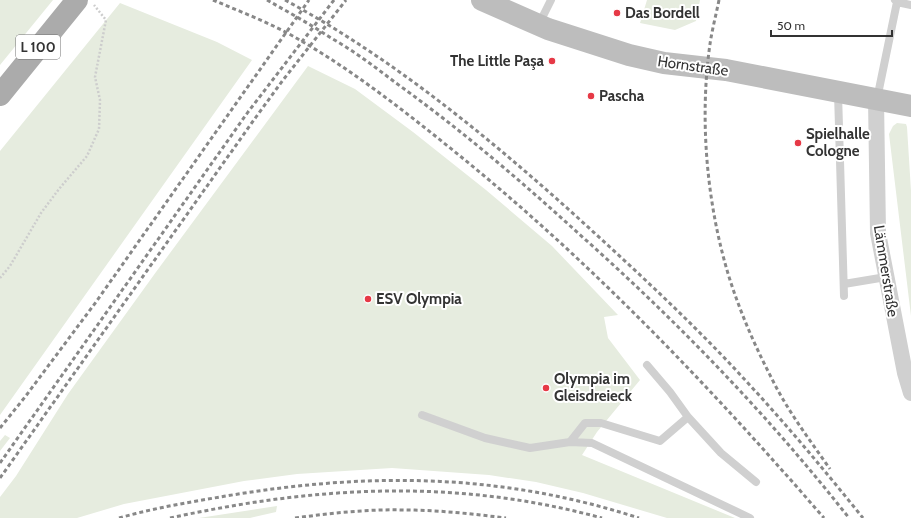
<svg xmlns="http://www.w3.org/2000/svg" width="911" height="518" viewBox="0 0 911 518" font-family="Cabin,sans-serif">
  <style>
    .green { fill: #e6ecdf }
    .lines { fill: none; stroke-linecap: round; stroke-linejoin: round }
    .path { stroke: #cdcdcd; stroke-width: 2.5; stroke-dasharray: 2 2; stroke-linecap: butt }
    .lane { stroke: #d0d0d0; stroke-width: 8 }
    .street { stroke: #d0d0d0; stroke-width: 16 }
    .secondary { stroke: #bdbdbd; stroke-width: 22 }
    .primary { stroke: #ababab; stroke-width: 22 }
    .rail { stroke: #888; stroke-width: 3; stroke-dasharray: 4 3; stroke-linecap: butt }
    .poi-dot { fill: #e63946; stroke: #fff; stroke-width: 1.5 }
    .labels { text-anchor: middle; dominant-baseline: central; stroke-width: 4; stroke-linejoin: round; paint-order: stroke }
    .shield { fill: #fff; stroke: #707070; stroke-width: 1 }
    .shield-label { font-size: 14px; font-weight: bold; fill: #333 }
    .poi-label { font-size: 15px; font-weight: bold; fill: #333; stroke: #fff; text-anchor: start }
    .street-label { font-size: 15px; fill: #333; stroke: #fff }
  </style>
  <rect width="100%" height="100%" fill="#fff"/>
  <path class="green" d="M0 0H53L0 65Z
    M647 0H700L696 21 675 30 640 23Z
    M120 3 217 42 252 60 0 415V151Z
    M308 66 355 89 413 132 486 190 552 246 618 315 604 317 608 338 640 380 597 432 582 455 735 518H667L583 493 536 482 489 475 392 468 297 474 244 481 124 504 77 518H0V497L16 476 68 394 156 272Z
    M897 123 906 124 907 127 911 191V316L889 134 893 126Z
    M5 435 10 438 0 451V441Z
    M277 506 276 512 250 518H199Z"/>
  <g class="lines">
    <path class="path" d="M0 278 10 266 41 213 59 189 87 156 99 129 100 100 95 77 106 20 94 5"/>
    <path class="lane" d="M895 0 897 2 911 5
      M539 24 551 0
      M838 93 844 296
      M877 99 897 2
      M844 284 886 277
      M647 365 670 392 688 417
      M422 415 485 438 530 448 570 442 592 443 750 518
      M570 442 585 423H601L660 441 688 417 721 453 756 482"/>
    <path class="street" d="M876 99 878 233 905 373 911 393"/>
    <path class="secondary" d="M482 0 548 29 629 55 664 63 726 70 911 106"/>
    <path class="primary" d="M0 95 77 0"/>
    <path class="rail" d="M213 0C241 12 271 23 298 39 357 73 412 117 465 160 597 268 713 390 824 518
      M267 0C288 12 310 24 331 38 354 51 375 67 396 83 460 129 520 180 578 233 676 320 768 415 849 518
      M285 0C392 58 487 136 577 217 635 270 693 323 746 381 787 425 825 471 863 518
      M719 0C716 15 712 30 710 44 699 120 707 207 730 280 741 314 755 346 771 377 787 410 809 439 830 469
      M0 428 25 397 96 302 309 0
      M0 463 248 112 334 0
      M0 478 256 117 283 80 346 0
      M119 518C154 508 190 502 226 496 369 472 500 473 639 518
      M170 518C317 486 455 478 602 518
      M295 518C332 513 368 509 405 510 439 510 473 514 506 518"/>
  </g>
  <g class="poi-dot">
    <circle cx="617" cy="13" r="4"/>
    <circle cx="552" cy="61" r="4"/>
    <circle cx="591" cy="96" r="4"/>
    <circle cx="798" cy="143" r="4"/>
    <circle cx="368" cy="299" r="4"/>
    <circle cx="546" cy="388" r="4"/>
  </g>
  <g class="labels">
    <rect class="shield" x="16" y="35" width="44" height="24" rx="3"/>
    <g class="shield-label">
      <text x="38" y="47">L 100</text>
    </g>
    <g class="poi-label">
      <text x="625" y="13">Das Bordell</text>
      <text x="544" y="61" text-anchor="end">The Little Paşa</text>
      <text x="599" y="96">Pascha</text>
      <text x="806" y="134">Spielhalle<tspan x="806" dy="17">Cologne</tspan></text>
      <text x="376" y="299">ESV Olympia</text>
      <text x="554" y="379">Olympia im<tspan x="554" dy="17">Gleisdreieck</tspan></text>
    </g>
    <g class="street-label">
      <text transform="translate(693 66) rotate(8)">Hornstraße</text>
      <text transform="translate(886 271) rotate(81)">Lämmerstraße</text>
    </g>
  </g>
  <path d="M771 30v6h121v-6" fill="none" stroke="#333333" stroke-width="2"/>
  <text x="777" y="30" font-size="12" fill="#333333" stroke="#ffffff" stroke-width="3" paint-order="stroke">50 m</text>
</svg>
